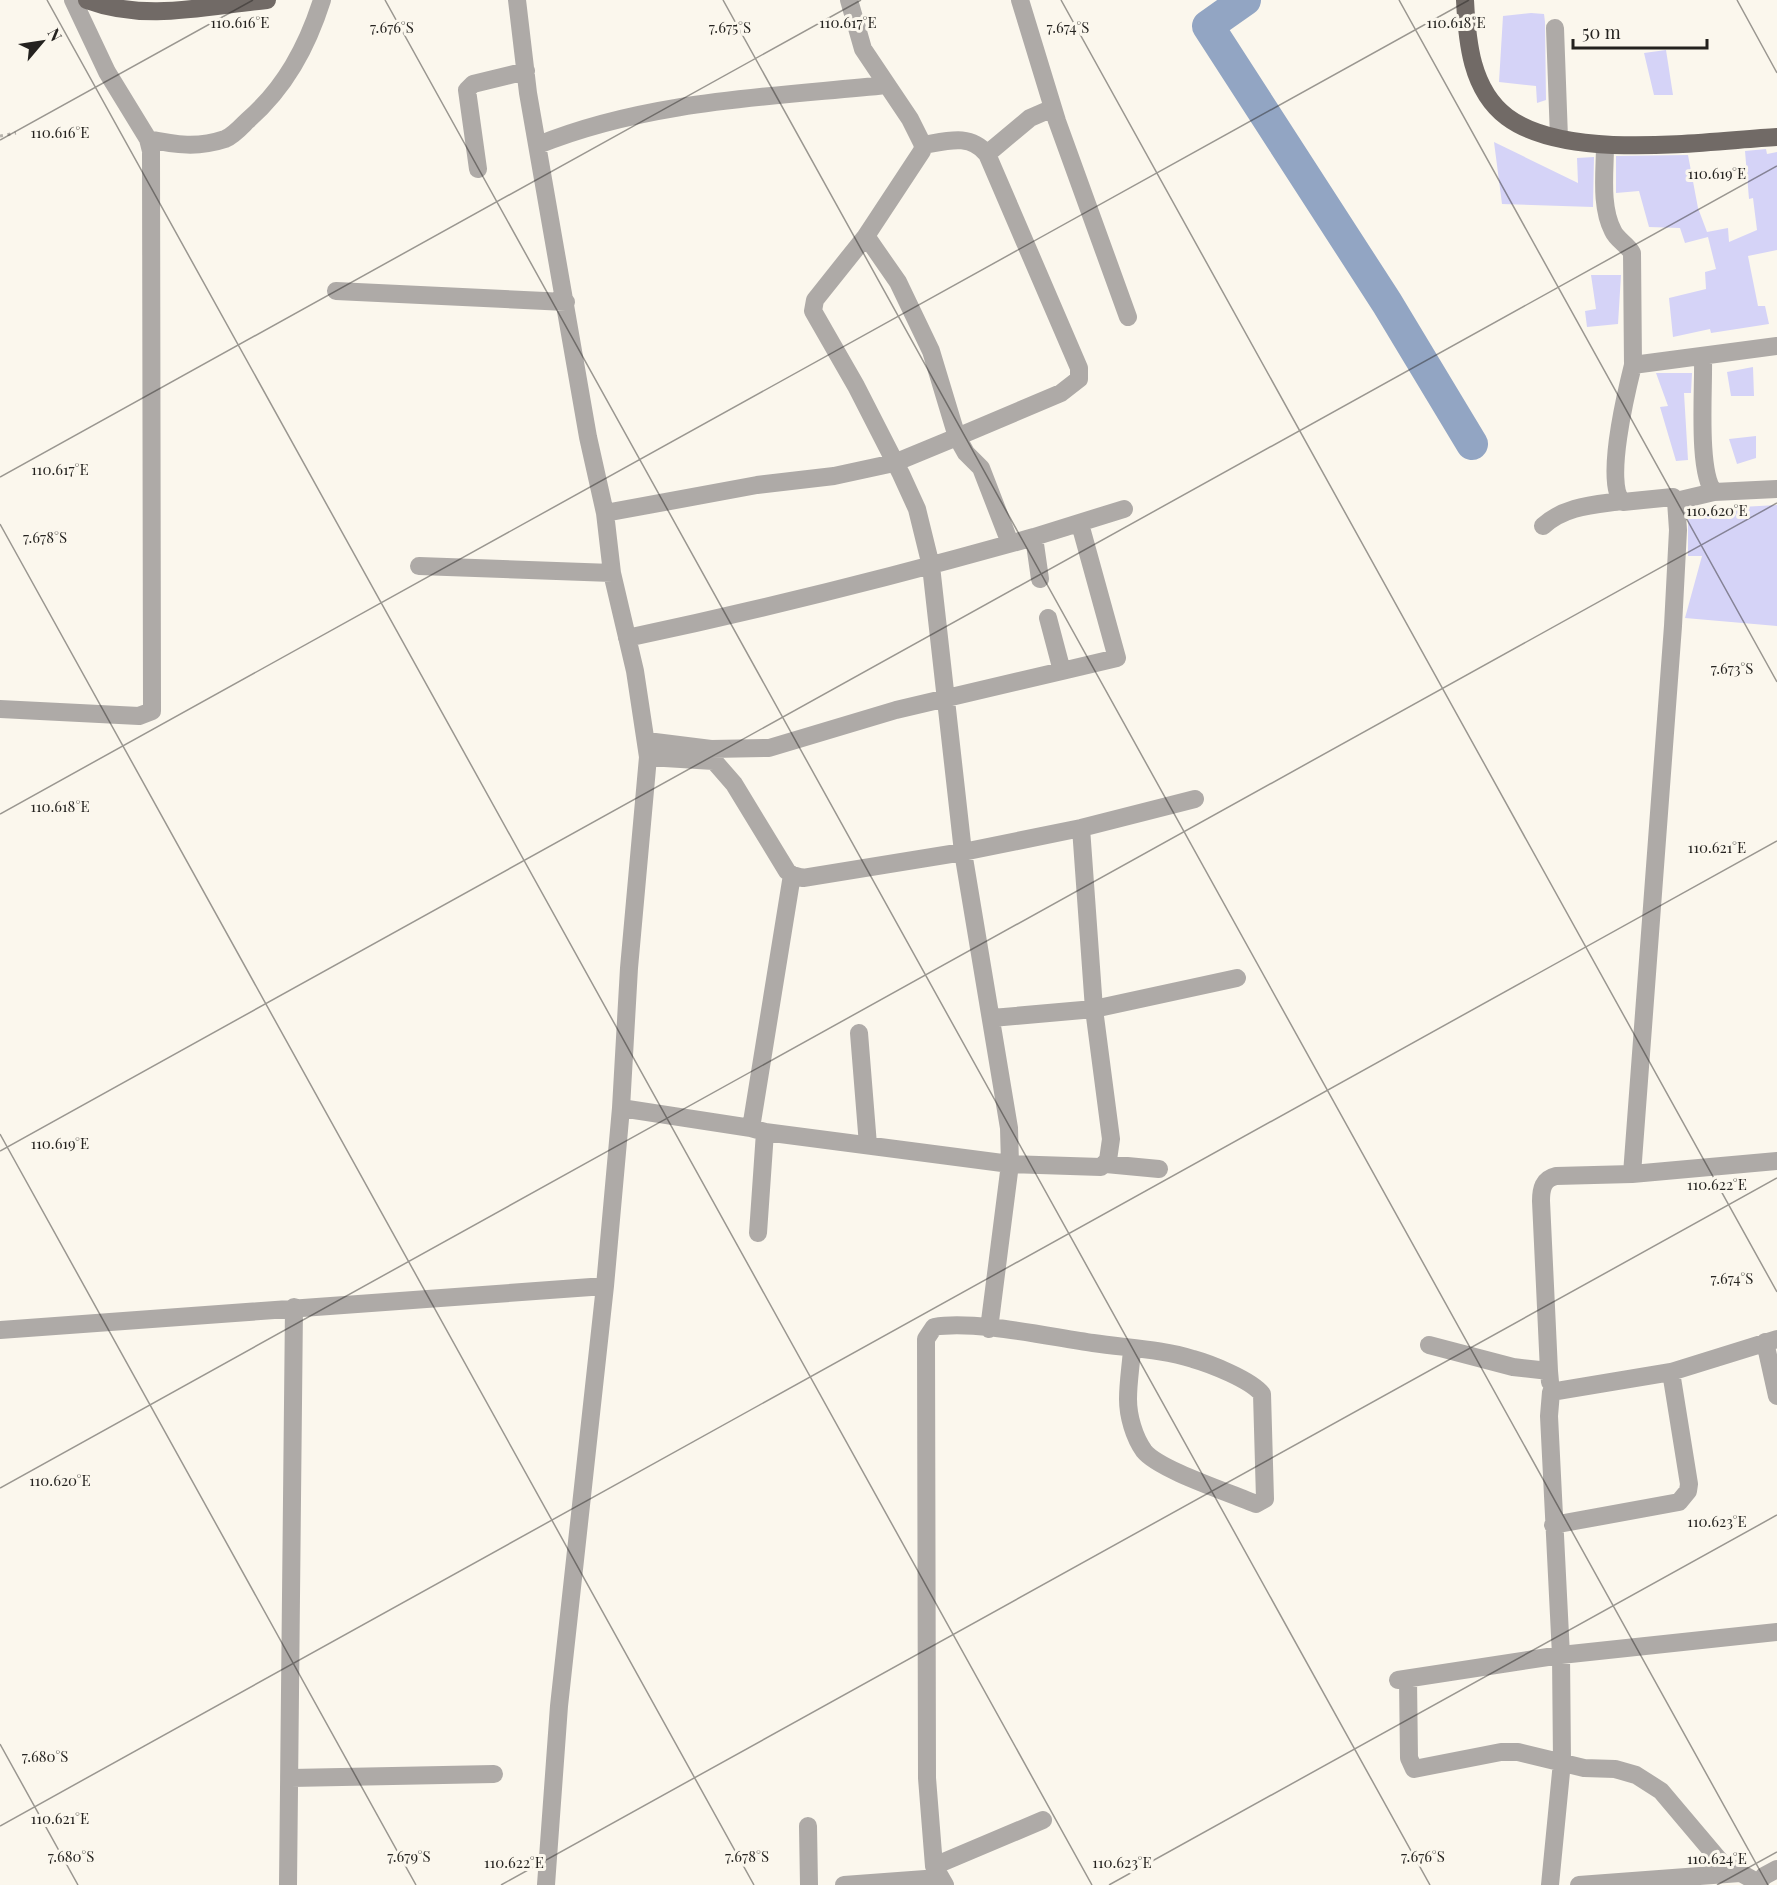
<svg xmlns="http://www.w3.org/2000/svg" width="1777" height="1885" viewBox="0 0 1777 1885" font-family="'Playfair Display',serif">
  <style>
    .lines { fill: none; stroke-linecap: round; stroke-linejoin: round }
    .river { stroke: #92a5c3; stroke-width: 32 }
    .building { fill: #d5d3f7 }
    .path { stroke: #b7b3ac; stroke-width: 3; stroke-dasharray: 3 4.5; stroke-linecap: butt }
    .minor { stroke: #aeaaa7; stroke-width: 18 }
    .major { stroke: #716a66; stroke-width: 18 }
    .ticks { fill: none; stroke: #24221f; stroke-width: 1.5; stroke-opacity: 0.45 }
    .ticks-label { font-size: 15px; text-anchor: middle; fill: #24221f; stroke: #fbf7ed; stroke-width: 6; stroke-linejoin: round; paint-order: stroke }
  </style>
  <rect width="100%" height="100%" fill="#fbf7ed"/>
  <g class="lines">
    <path class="river" d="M1245 0 1208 26 1387 303 1472 444"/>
  </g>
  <path class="building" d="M1531 13 1544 14 1545 22 1546 100 1537 103 1536 86 1499 82 1503 16Z
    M1666 50 1673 95H1654L1644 53Z
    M1494 142 1578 183 1577 158 1594 157 1593 207 1502 204Z
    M1766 149 1767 154 1777 152V250L1748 256 1758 306H1765L1769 324 1711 333 1710 329 1673 337 1669 298 1706 289 1705 272 1716 269 1708 237 1685 243 1680 228 1649 227 1639 191 1616 193V156L1688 155 1698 208 1707 232 1728 228 1729 242 1757 230 1753 198 1749 199 1745 151Z
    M1591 275H1621L1618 324 1587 327 1585 311 1596 309Z
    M1753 367 1754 396H1731L1727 372Z
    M1656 373H1692L1691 393H1684L1688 460 1676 461 1660 407 1668 406Z
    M1756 436V458L1737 464 1729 439Z
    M1777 505V626L1685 618 1702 556H1688V510Z"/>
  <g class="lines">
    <path class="path" d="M0 136 16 133"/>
    <path class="minor" d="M517 0 528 93 588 437 605 513 612 573 635 671 648 757 629 968 621 1108 605 1286 559 1706 546 1885
      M849 0 863 49 910 119 923 145 922 151 866 236 815 300 813 311 856 386 901 474 917 509 931 566 963 852 1009 1128 1010 1164 989 1329
      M1020 0 1057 121 1128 317
      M1555 28 1559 138
      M148 139C176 145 198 148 225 139 233 136 241 127 247 121 285 88 307 47 322 0
      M538 145C649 100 770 97 887 85
      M923 145C947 141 970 133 987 154L1079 368V379L1061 393 957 437 966 453 981 468 1010 543
      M1605 145C1605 172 1600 206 1613 231 1617 240 1627 244 1632 253L1633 365 1777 346
      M987 154 1030 118 1053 108
      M478 169 467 90 473 84 526 71
      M336 291 566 302
      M1703 358C1704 387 1697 472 1714 492L1777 489
      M1676 501 1714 492
      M605 513 757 485 834 476 894 463 957 437 931 351 898 282 866 236
      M1543 526C1565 506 1593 505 1621 501
      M1034 537 1124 509
      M419 566 612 573
      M627 638C764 609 899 575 1034 537L1040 579
      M1062 671 1117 658 1080 524
      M0 709 139 716 152 711 151 151 148 139 107 72 73 0
      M647 741 711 749 769 748 896 710 1062 671 1048 618
      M648 757 714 761 734 784 787 871 792 875 803 878 963 852 1081 828 1195 799
      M992 1018 1094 1009 1237 978
      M859 1033 868 1145
      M621 1108 751 1128 765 1132 1010 1164 1101 1167 1108 1160 1111 1139 1094 1009 1081 828
      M751 1128 792 875
      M1106 1164 1159 1169
      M1632 1174 1673 626 1678 530 1676 501 1673 497 1623 502C1603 487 1627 389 1633 365
      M758 1233 765 1132
      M0 1330 605 1286
      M1765 1342 1777 1396
      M1429 1345 1513 1367 1549 1371 1550 1382
      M1549 1371 1541 1201C1541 1189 1543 1179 1556 1176L1632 1174 1777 1161
      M1553 1525 1679 1502 1688 1491 1689 1484 1671 1372
      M1408 1679 1409 1758 1414 1769 1501 1752H1518L1584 1768 1615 1769 1636 1775 1661 1791 1721 1862 1757 1882
      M1398 1680 1561 1655 1777 1632
      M291 1778 494 1774
      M808 1826 809 1885
      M934 1866 1043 1820
      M288 1885 294 1307
      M844 1885 939 1878
      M945 1885 934 1866 927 1778 926 1339 934 1327C975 1320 1050 1337 1093 1343 1126 1348 1162 1349 1193 1359 1211 1364 1251 1380 1262 1394L1265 1499 1256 1504C1231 1493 1159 1470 1144 1451 1134 1437 1128 1416 1128 1399 1128 1382 1131 1365 1132 1349
      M1550 1885 1562 1762 1561 1655 1549 1416 1551 1392 1671 1372 1777 1339
      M1579 1885 1740 1873
      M1757 1885 1764 1876 1777 1869"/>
    <path class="major" d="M87 0C146 22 206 6 267 0
      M1465 0C1467 41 1471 90 1507 117 1567 162 1705 141 1777 137"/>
  </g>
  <path class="ticks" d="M47 0 1092 1885M385 0 1430 1885M723 0 1768 1885M1061 0 1777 1292M1399 0 1777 682M1737 0 1777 73M0 140 253 0M0 477 861 0M0 524 754 1885M0 814 1469 0M0 1134 416 1885M0 1151 1777 166M0 1488 1777 503M0 1744 78 1885M0 1826 1777 841M501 1885 1777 1178M1109 1885 1777 1515M1717 1885 1777 1852"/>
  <g class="ticks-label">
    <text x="240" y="28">110.616°E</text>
    <text x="1456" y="28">110.618°E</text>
    <text x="848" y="28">110.617°E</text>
    <text x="392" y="33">7.676°S</text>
    <text x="730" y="33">7.675°S</text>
    <text x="1068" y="33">7.674°S</text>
    <text x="60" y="138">110.616°E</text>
    <text x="1717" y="179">110.619°E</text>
    <text x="60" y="475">110.617°E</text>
    <text x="1717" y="516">110.620°E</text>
    <text x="45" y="543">7.678°S</text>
    <text x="1732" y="674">7.673°S</text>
    <text x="60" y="812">110.618°E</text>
    <text x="1717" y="853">110.621°E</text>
    <text x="60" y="1149">110.619°E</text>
    <text x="1717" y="1190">110.622°E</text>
    <text x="1732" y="1284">7.674°S</text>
    <text x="60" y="1486">110.620°E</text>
    <text x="1717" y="1527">110.623°E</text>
    <text x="45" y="1762">7.680°S</text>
    <text x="60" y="1824">110.621°E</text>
    <text x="71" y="1862">7.680°S</text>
    <text x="409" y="1862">7.679°S</text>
    <text x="747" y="1862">7.678°S</text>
    <text x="1423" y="1862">7.676°S</text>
    <text x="1717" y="1864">110.624°E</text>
    <text x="514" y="1868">110.622°E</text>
    <text x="1122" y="1868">110.623°E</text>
  </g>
  <g transform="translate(42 42) rotate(61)" stroke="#fbf7ed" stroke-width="4.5" paint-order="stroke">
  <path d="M0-4.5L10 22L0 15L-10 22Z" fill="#24221f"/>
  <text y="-9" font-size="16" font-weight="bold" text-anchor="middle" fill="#24221f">N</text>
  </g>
  <path d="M1573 39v9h134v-9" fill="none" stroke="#24221f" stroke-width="3"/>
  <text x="1582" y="39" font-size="18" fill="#24221f" stroke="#fbf7ed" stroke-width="4.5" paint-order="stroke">50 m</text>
</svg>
